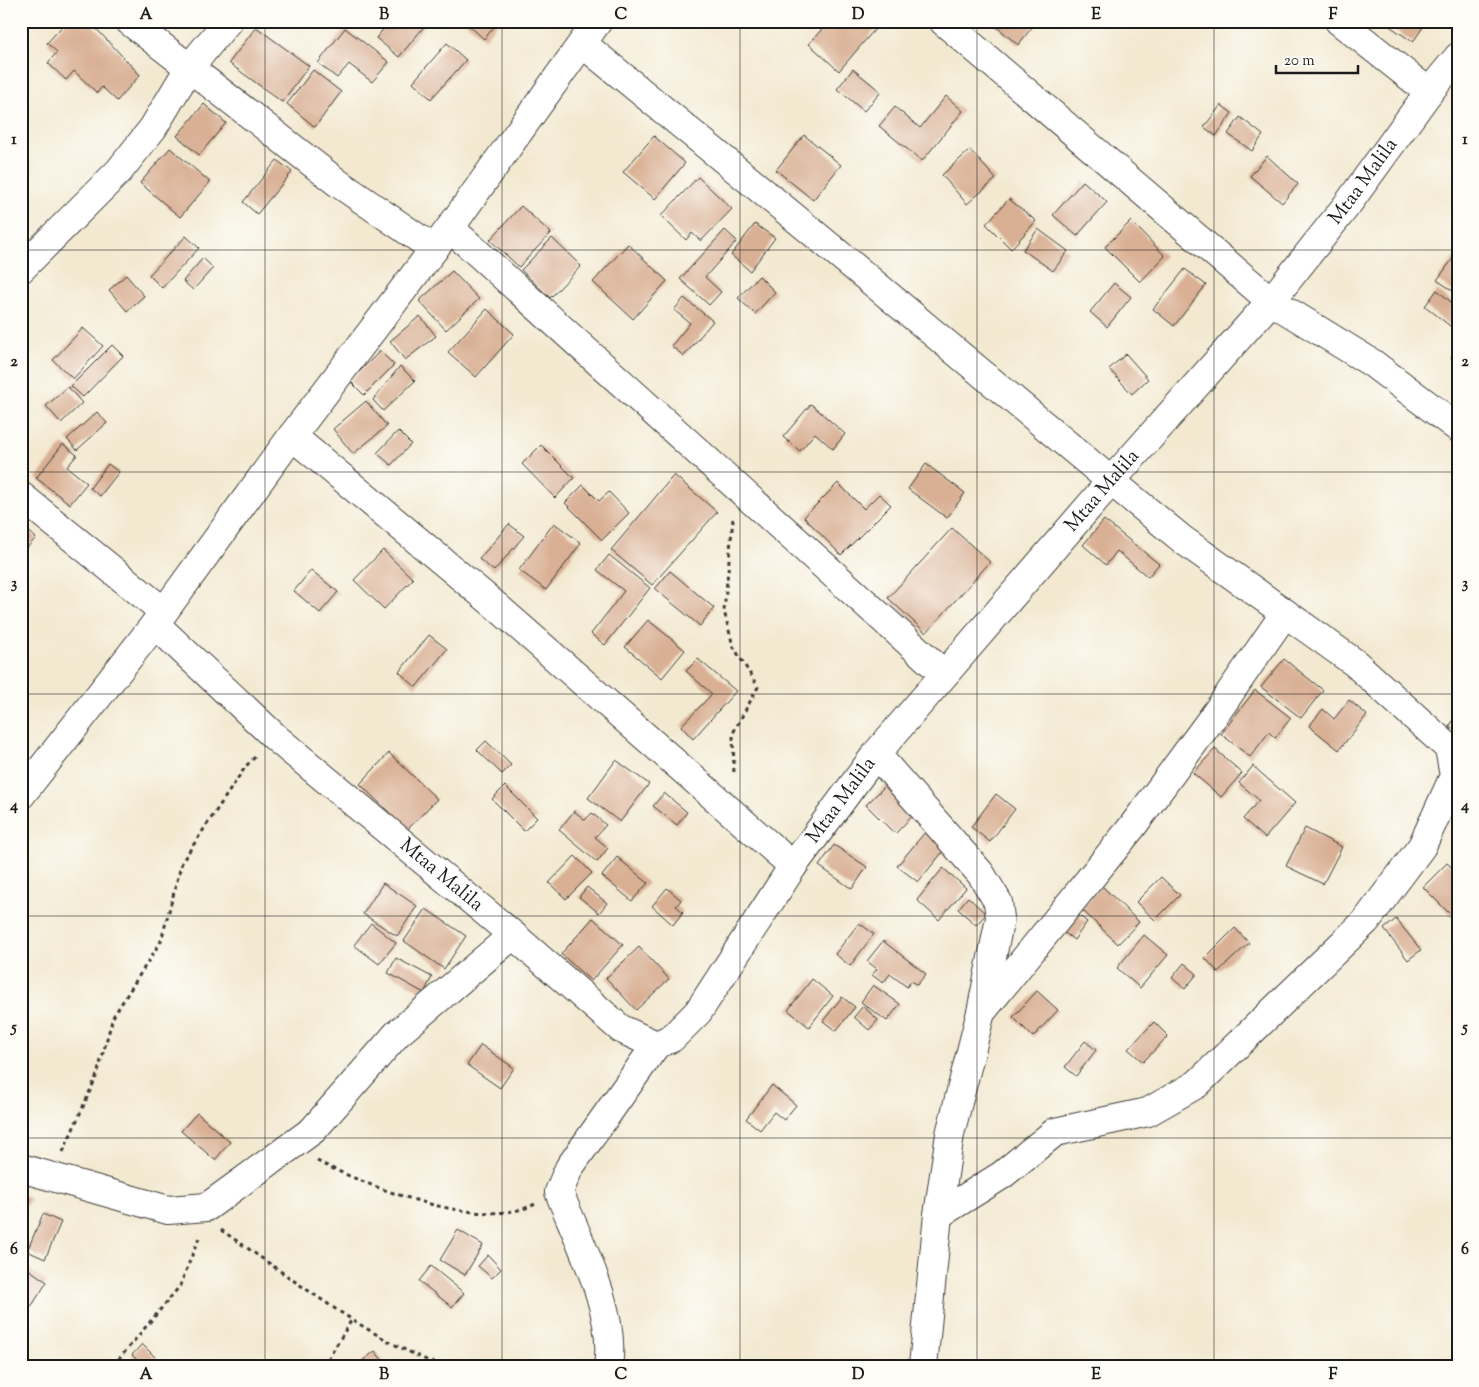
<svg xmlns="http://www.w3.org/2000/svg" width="1479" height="1387" viewBox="0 0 1479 1387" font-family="'Sorts Mill Goudy',serif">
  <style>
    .building { fill: #d9b094 }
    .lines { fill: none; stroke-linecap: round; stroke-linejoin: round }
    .minor-casing { stroke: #3c3b37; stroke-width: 30 }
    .path { stroke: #3c3b37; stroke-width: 3; stroke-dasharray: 4 4; stroke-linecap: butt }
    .minor { stroke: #fff; stroke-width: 28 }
    .grid { fill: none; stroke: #1c1c1c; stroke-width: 1; stroke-opacity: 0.55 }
    .labels { text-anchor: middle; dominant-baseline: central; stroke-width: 4; stroke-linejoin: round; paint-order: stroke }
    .street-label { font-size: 20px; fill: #1c1c1c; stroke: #fdfcf7 }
    .neatline { fill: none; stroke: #1c1c1c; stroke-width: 2 }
    .grid-label { font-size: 16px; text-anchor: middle; font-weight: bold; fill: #1c1c1c }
  </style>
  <rect width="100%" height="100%" fill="#fdfcf7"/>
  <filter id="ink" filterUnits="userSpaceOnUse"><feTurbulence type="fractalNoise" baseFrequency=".02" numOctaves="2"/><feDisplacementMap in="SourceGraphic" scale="10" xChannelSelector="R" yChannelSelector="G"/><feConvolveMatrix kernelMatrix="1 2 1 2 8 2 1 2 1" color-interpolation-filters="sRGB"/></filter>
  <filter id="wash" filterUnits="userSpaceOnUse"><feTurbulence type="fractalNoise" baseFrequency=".0096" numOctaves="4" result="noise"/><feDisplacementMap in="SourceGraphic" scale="20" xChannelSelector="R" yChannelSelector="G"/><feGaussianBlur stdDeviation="1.12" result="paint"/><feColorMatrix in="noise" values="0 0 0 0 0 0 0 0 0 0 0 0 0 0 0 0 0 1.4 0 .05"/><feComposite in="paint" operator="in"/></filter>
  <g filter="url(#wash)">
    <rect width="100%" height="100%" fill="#f3e9d1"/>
    <g id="blocks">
      <path class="building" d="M67 21H89L140 75 117 101 102 87 97 93 74 71 66 80 48 63 57 52 47 43Z
        M390 21H425L427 23 399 57 376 38Z
        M464 21H499L484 39Z
        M829 21H880L881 22 839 71 809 44Z
        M990 21H1037L1018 45Z
        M1382 21H1427L1413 42Z
        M256 27 309 66 282 102 229 63Z
        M345 28 389 62 372 82 349 64 337 78 318 63Z
        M447 43 466 60 431 99 413 82Z
        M853 69 881 92 864 111 837 89Z
        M313 70 341 92 315 127 287 104Z
        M946 96 963 111 922 161 879 126 895 107 920 128Z
        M204 104 226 123 199 155 177 136Z
        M1221 105 1232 113 1216 136 1204 127Z
        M1240 117 1263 135 1252 151 1228 134Z
        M804 135 841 165 813 200 776 170Z
        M654 136 685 163 655 199 623 172Z
        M170 148 210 182 180 217 140 183Z
        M970 150 996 179 967 204 942 175Z
        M1267 156 1298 184 1282 203 1250 176Z
        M277 160 292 172 257 214 243 202Z
        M698 177 732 209 701 241 692 233 686 240 661 216Z
        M1083 181 1107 202 1077 236 1053 215Z
        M1009 199 1036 221 1011 249 986 224Z
        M521 206 551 233 519 267 490 240Z
        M1131 221 1165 256 1140 282 1105 247Z
        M755 224 775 238 750 271 731 255Z
        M1038 229 1068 251 1053 271 1023 250Z
        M725 230 737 241 705 277 721 292 709 305 680 279Z
        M186 236 199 248 162 288 149 275Z
        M552 238 581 266 550 298 521 270Z
        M628 244 667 281 633 319 593 282Z
        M1458 252V284L1453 291 1437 280Z
        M203 258 213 268 193 290 183 281Z
        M1185 269 1206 285 1174 326 1153 309Z
        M452 271 479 299 446 330 419 301Z
        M126 275 144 296 127 311 109 290Z
        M759 276 775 292 755 314 738 298Z
        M1114 283 1131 297 1107 327 1090 312Z
        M1437 290 1458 308V327L1455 330 1425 306Z
        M684 298 713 321 684 356 671 346 690 323 674 310Z
        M487 309 514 334 476 377 448 352Z
        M420 316 436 336 405 360 390 341Z
        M83 328 103 346 73 379 53 360Z
        M112 345 123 356 83 397 71 386Z
        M1458 348V363L1451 358Z
        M380 351 394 365 364 395 350 381Z
        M1126 354 1148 379 1132 394 1109 369Z
        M400 366 415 381 383 411 373 400Z
        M68 387 82 403 61 423 46 406Z
        M366 401 387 426 353 454 333 429Z
        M811 404 845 434 833 449 815 433 800 451 783 437Z
        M97 412 107 423 77 450 67 439Z
        M398 431 411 444 391 465 377 453Z
        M63 444 77 455 67 467 87 483 70 504 36 478Z
        M541 445 574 478 555 498 522 464Z
        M108 464 119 472 100 496 90 488Z
        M926 464 965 493 947 518 908 489Z
        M674 475 717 512 652 585 611 550Z
        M838 483 864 509 879 494 891 505 841 555 804 517Z
        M583 485 599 501 609 492 629 513 602 540 565 503Z
        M1104 520 1159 564 1148 577 1117 551 1106 565 1083 545Z
        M554 523 581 543 546 590 519 570Z
        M21 524 36 538 21 554Z
        M509 524 524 536 494 571 479 559Z
        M952 528 990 562 926 633 888 598Z
        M383 550 413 579 384 609 354 580Z
        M609 555 650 588 605 645 591 634 624 591 597 570Z
        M311 570 338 592 320 613 294 591Z
        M670 571 714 608 700 626 655 589Z
        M648 620 685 650 662 678 625 647Z
        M429 635 447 649 416 687 399 672Z
        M698 659 736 691 693 739 681 726 712 694 686 671Z
        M1284 659 1323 690 1301 718 1261 687Z
        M1255 690 1291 718 1275 738 1269 732 1250 757 1221 734Z
        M1349 700 1367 715 1339 750 1309 726 1323 709 1334 719Z
        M1458 713V732L1449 727Z
        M486 741 511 765 502 774 477 750Z
        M1215 749 1242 773 1221 797 1193 773Z
        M389 753 437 799 407 830 360 784Z
        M616 760 649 784 620 822 588 798Z
        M1253 766 1295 803 1265 838 1243 819 1259 800 1239 783Z
        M888 783 917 811 895 834 866 805Z
        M505 786 537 818 524 831 492 799Z
        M664 793 687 812 677 825 653 806Z
        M996 794 1015 809 990 842 971 827Z
        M574 811 585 820 592 813 606 825 595 837 608 848 597 862 559 830Z
        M1305 828 1342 847 1323 884 1286 866Z
        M926 831 946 848 918 882 897 866Z
        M834 845 867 867 852 889 819 866Z
        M575 856 592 873 566 899 549 883Z
        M617 857 648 883 632 901 602 876Z
        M1447 863 1458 873V914L1454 918 1423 887Z
        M943 868 966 888 939 920 917 900Z
        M1161 877 1180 895 1155 920 1136 902Z
        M383 883 417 906 397 936 363 914Z
        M1102 886 1139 922 1118 944 1081 909Z
        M587 887 607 903 599 913 579 897Z
        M667 888 681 900 676 906 683 912 673 925 652 906Z
        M968 897 986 914 976 925 958 909Z
        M426 909 466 936 444 969 404 941Z
        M1075 912 1087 922 1074 940 1061 930Z
        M593 918 623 945 591 981 561 954Z
        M1396 919 1421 950 1408 960 1384 929Z
        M371 923 396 943 379 964 354 945Z
        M859 923 874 934 850 966 835 954Z
        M1235 928 1249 943 1218 972 1205 958Z
        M1144 935 1168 955 1140 988 1117 968Z
        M883 941 926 974 917 985 911 981 907 987 890 974 883 983 872 975 877 969 867 961Z
        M639 947 669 979 636 1010 606 978Z
        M396 958 432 977 424 993 388 973Z
        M1184 963 1197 974 1185 989 1172 978Z
        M812 979 833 996 809 1027 788 1010Z
        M873 985 900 1004 887 1021 861 1002Z
        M1037 991 1058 1010 1033 1037 1013 1017Z
        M842 997 855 1007 836 1031 823 1021Z
        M863 1006 878 1020 869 1030 854 1017Z
        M1154 1022 1168 1036 1143 1062 1128 1049Z
        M1085 1041 1096 1050 1076 1076 1065 1067Z
        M481 1045 514 1068 500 1088 467 1065Z
        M772 1085 796 1105 784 1120 774 1112 760 1130 746 1119Z
        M197 1113 230 1142 215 1160 181 1131Z
        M21 1194 30 1199 21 1213Z
        M43 1214 61 1222 45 1259 27 1251Z
        M458 1230 483 1245 465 1275 440 1260Z
        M488 1255 501 1269 492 1278 478 1266Z
        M21 1264 47 1282 31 1307 21 1300Z
        M431 1266 464 1293 452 1307 419 1281Z
        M142 1344 164 1366H143L132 1355Z
        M375 1351 387 1366H356Z"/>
    </g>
  </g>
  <g filter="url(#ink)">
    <use href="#blocks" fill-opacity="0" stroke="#3c3b37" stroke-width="1"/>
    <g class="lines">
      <defs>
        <g id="minor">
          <path d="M129 21 338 183 434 249"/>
          <path d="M943 21 1271 301 1372 363 1458 428"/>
          <path d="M1339 21 1429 92"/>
          <path d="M583 44 817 236 1111 481 1183 540 1355 663 1449 748 1454 776 1422 846 1366 921 1197 1084 1148 1112 1055 1132 1002 1175 938 1215"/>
          <path d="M450 228 944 674"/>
          <path d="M21 269 119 171 153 128 189 68 228 21"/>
          <path d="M292 436 495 605 793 866"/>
          <path d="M21 496 163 611"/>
          <path id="s1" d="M155 624 276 738 513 935 621 1029 656 1045 672 1038 698 1012 793 866 876 754 1111 481 1271 301 1347 205 1429 92 1458 57"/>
          <path d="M876 754 981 874 998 902 1000 918 981 1012 950 1134 938 1215 923 1366"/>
          <path d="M21 795 155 624 292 436 450 228 598 21"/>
          <path d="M984 1009 1132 827 1218 710 1285 613"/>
          <path d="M21 1168 168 1210 207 1207 313 1130 397 1034 513 935"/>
          <path d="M608 1366C617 1313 579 1242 559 1192L569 1168 656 1045"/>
        </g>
      </defs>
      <use href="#minor" class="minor-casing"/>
      <path class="path" d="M733 519 724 611 733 646 758 687 733 733 734 776
        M21 879 27 852V821
        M63 1152 97 1075 113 1017 161 941 182 862 246 766 255 757
        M317 1161C369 1187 481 1232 535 1204
        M221 1230C288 1275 366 1337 441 1366
        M113 1366 180 1286 200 1235
        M324 1366 352 1319"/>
      <use href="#minor" class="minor"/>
    </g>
  </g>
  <path class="grid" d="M265 21V1366M502 21V1366M740 21V1366M977 21V1366M1214 21V1366M21 250H1458M21 472H1458M21 694H1458M21 916H1458M21 1138H1458"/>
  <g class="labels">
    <g class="street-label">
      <text stroke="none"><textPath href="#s1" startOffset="1776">Mtaa Malila</textPath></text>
      <text stroke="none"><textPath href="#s1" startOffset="1371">Mtaa Malila</textPath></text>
      <text stroke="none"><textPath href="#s1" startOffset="966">Mtaa Malila</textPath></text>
      <text stroke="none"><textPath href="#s1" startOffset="381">Mtaa Malila</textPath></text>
    </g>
  </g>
  <rect width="1479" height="1387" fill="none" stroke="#fdfcf7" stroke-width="55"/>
  <path d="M1276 65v8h82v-8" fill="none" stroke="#1c1c1c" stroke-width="2.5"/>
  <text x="1284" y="65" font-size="15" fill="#1c1c1c" stroke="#fdfcf7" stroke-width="4" paint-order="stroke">20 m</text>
  <rect x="28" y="28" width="1424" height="1332" class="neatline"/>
  <g class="grid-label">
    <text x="146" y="19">A</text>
    <text x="384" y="19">B</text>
    <text x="621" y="19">C</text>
    <text x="858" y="19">D</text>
    <text x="1096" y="19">E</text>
    <text x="1333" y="19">F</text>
    <text x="14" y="144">1</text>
    <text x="1465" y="144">1</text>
    <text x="14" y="366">2</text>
    <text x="1465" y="366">2</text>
    <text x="14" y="588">3</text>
    <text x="1465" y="588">3</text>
    <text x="14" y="810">4</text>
    <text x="1465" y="810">4</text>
    <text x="14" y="1032">5</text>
    <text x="1465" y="1032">5</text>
    <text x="14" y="1254">6</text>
    <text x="1465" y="1254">6</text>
    <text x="146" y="1379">A</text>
    <text x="384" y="1379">B</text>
    <text x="621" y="1379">C</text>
    <text x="858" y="1379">D</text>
    <text x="1096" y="1379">E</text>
    <text x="1333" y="1379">F</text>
  </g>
</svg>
